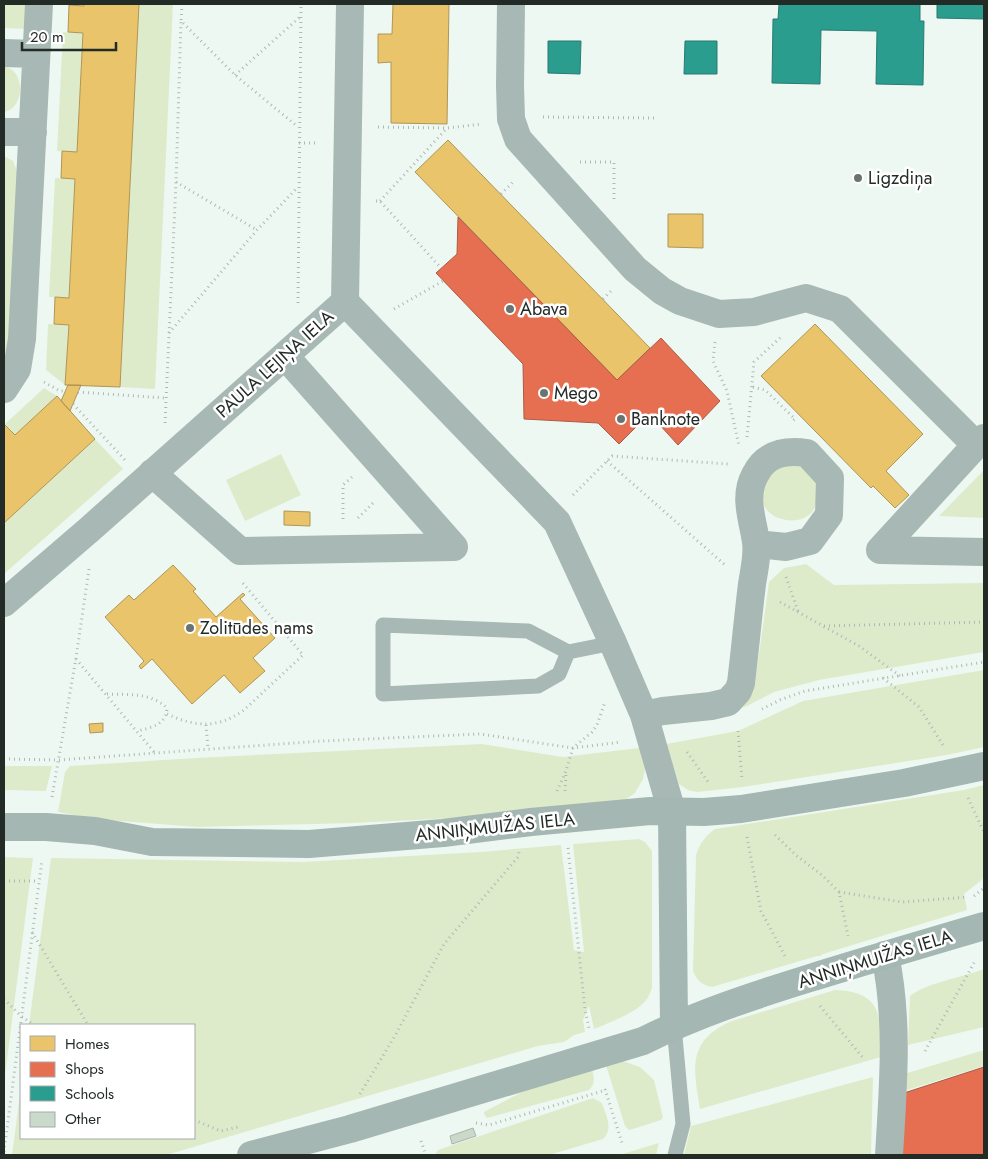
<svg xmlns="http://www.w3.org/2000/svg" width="988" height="1159" viewBox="0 0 988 1159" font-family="Jost,sans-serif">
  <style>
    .green { fill: #deebcb }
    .homes { fill: #e9c46a; stroke: #ae9656 }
    .shops { fill: #e76f51; stroke: #ac5b44 }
    .schools { fill: #2a9d8f; stroke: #287b70 }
    .building { fill: #cadaca; stroke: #acb3ae }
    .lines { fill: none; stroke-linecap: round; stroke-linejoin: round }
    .path { stroke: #adb9b5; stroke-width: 3; stroke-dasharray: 1 4; stroke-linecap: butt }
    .lane { stroke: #a8b8b4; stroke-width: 15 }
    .street { stroke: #a8b8b4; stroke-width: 28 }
    .secondary { stroke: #a5b7b2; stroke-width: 28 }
    .poi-dot { fill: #6a736e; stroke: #fff; stroke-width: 2 }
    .labels { text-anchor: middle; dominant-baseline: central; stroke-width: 5; stroke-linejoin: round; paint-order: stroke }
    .poi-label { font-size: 18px; fill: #232b27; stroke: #fff; text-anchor: start }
    .street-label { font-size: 18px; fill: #232b27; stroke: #fff }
  </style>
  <rect width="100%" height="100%" fill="#eef8f3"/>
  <path class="green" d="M4 4H27L26 29 4 28Z
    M139 4H173L155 389 120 387Z
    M63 32 83 33 77 152 57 151Z
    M4 66C6 67 9 68 11 69 26 80 22 109 4 112Z
    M4 156 13 161 17 171 12 310 7 350 4 357Z
    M55 178 75 179 69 298 49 297Z
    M48 324 69 325 65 385 46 370Z
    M44 388 57 396 15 435 5 424Z
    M95 439 123 469 4 574V523Z
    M281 454 301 495 245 521 226 480Z
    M801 462 816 476C816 485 818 495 816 504 811 527 770 525 763 503 761 499 763 492 763 488 764 478 765 474 771 467Z
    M984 470V518L939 516Z
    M806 564 834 585 984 583V652L819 680 774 692 743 708 755 683 769 582 784 568Z
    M984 670V747L947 755 743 787 697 792 688 790 679 784 666 744 738 731 803 701Z
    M482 744 563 757 639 748 643 758 645 770 643 779 635 793 621 803 517 815 354 823 197 827 94 819 58 812 65 772 70 766 195 758Z
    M4 766H52L46 791 4 790Z
    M984 785V878L964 894 967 910 823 954 820 956H817L712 987C702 985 697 981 693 971L696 855C700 843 705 836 715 829L964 790Z
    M639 839 645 842 652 851V988C651 991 649 996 647 999 638 1012 609 1023 594 1029L589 1006 583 1020 585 1032 574 1035 564 1042 538 1046 166 1155H12L21 1087V1138H194V1025H29L51 858 303 862 480 852 561 845 574 950 584 952 573 844Z
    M4 857 33 858 4 1083Z
    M984 969V1027L908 1045 910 996C926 983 963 977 984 969Z
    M835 990C884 992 880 1017 881 1057L700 1109C693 1068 687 1040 732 1021Z
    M984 1050V1066L904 1091V1074Z
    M617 1059 640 1067 654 1080 663 1117 661 1120 633 1129 629 1130 625 1126 605 1062Z
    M591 1065C593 1074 597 1083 589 1090L491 1117 487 1118 484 1114V1112L539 1083Z
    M873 1077 871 1155H684L691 1126Z
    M593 1098 602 1103C606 1116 614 1129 603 1139L549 1155H435L438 1150Z
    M659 1143 656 1155H619Z"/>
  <path class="homes" d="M84 4H139L120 387 65 385 69 325 54 324 55 297 69 298 75 179 61 178 62 151 77 152 83 33 68 32 69 5 84 6Z
    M393 4H449L447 124 391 123V62L378 63V34H392Z
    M448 140 650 348 617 380 415 172Z
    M668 214H703V248L668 247Z
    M815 324 923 434 886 471 909 495 895 508 873 486 871 488 761 376Z
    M68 385H81L70 411 61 401Z
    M57 396 95 439 4 523V424L15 435Z
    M284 511 310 512V526L284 525Z
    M173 565 196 589 193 591 216 617 243 593 245 595 240 599 275 638 253 658 265 671 240 693 224 675 192 704 152 659 141 669 139 666 144 661 105 617 129 595 134 600Z
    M103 723V732L90 733 89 724Z"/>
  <path class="shops" d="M458 217 617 380 661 338 720 401 678 445 658 423H640L619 444 598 423 524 419 523 364 436 273 457 254Z
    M984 1067V1155H901L904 1093Z"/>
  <path class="schools" d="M779 4H920V21H924L923 85 876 84 877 31 821 30 820 84 772 83 773 19H778Z
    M937 4H984V19L937 18Z
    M548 41H581L580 74 548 73Z
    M685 41H717V74H684Z"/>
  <path class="building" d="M473 1128 476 1136 452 1144 450 1136Z"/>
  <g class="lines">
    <path class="path" d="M182 4 181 21 235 75 298 127
      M235 75 300 17
      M543 117 654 118
      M378 127 447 128 482 124
      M299 143H317
      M580 162H614V199
      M176 182 257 230
      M501 194 515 180
      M376 201H380L441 268
      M380 201 447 128
      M603 299 613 289
      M298 303 301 4
      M394 309 443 281
      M169 333 257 230 297 188
      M715 342 713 361 727 391 739 446
      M44 382 60 391H65
      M753 387 765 390 795 419 791 422
      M78 392 165 398
      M73 404 125 460
      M165 423 176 182 181 21
      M747 437 754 362 782 336
      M607 461 725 565
      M573 495 612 456 728 464
      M358 518 375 501
      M343 519V485L352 477
      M786 577 798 611
      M780 602 859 646 900 676
      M824 626 984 622
      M76 659 154 752
      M883 678 919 707 943 745
      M107 694C128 695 150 692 167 708 166 725 152 727 138 731
      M762 709 780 700 805 691 984 662
      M167 714C195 727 218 729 244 710L303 655 242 582
      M206 725 208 748
      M738 731 742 779
      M687 752 708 782
      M4 759 59 760 322 741 480 734 573 748 621 742
      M557 791 566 771 573 748 592 732 597 725 605 702
      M565 791 566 774
      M52 797 76 658 89 569
      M968 798 984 832
      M775 835 797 856 822 875 839 892 848 936
      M747 837 761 911 785 956
      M568 848 585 1010 589 1028
      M4 881H38
      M839 892 902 902 968 897
      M974 896 984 888
      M32 932 88 1025
      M4 999 21 1016 34 1025
      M820 1006 864 1059
      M925 1051 975 961
      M605 1089 622 1143
      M360 1094 396 1034 444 944 518 857 519 852
      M194 1120 221 1131 238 1127
      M476 1123 489 1125 606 1090
      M421 1141 426 1155
      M4 1152 42 860"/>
    <path class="lane" d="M568 652 559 674 538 686 383 694V625L528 631 568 652 613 643
      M674 1026 683 1124 675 1155"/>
    <path class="street" d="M511 4 510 86 511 119 518 139 635 269 662 291 680 301 719 314 754 312 806 298 840 309 976 445
      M4 53 36 54
      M4 132H33
      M345 302 557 522 613 643 644 715 672 812
      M4 389 17 369 22 339 39 4
      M984 438 976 445 880 550 984 552
      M152 473 240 551 454 547 285 356
      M4 603 90 529 345 302 350 4
      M644 715 663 711 711 706 728 702 738 691 741 683C745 650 748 617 752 584 754 571 758 555 756 542 753 520 743 497 755 475 766 453 785 450 807 453L830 478 829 515 810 541 786 547 757 544
      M885 955C899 1021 893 1088 889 1155"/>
    <path class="secondary" d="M672 812 674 1026
      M4 827H46L95 831 152 842 309 844 443 833 531 822 650 811 704 812 741 809 904 783 984 766
      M251 1155 350 1129 643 1041C697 1014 752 996 810 978 868 960 926 943 984 926"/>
  </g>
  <g class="poi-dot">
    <circle cx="858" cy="178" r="5"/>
    <circle cx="510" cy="309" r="5"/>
    <circle cx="544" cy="393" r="5"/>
    <circle cx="621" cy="419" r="5"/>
    <circle cx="190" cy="628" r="5"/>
  </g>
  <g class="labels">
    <g class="poi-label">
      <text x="868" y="178">Ligzdiņa</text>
      <text x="520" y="309">Abava</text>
      <text x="554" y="393">Mego</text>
      <text x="631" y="419">Banknote</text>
      <text x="200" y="628">Zolitūdes nams</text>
    </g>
    <g class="street-label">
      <text transform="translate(275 364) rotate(-42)">PAULA LEJIŅA IELA</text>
      <text transform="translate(495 827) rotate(-6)">ANNIŅMUIŽAS IELA</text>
      <text transform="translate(875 959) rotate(-17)">ANNIŅMUIŽAS IELA</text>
    </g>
  </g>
  <rect width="988" height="1159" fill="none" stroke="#232b27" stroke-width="10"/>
  <rect x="20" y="1024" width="175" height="115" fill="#ffffff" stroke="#a7aaa9"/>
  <rect x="30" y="1036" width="25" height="15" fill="#e9c46a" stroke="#a7aaa9"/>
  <text x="65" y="1049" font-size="15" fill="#232b27">Homes</text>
  <rect x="30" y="1062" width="25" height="15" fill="#e76f51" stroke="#a7aaa9"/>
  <text x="65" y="1074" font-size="15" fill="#232b27">Shops</text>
  <rect x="30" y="1086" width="25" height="15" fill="#2a9d8f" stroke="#a7aaa9"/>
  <text x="65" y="1099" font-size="15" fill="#232b27">Schools</text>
  <rect x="30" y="1112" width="25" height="15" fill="#cadaca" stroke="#a7aaa9"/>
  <text x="65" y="1124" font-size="15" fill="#232b27">Other</text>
  <path d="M22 42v8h94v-8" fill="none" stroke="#232b27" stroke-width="2.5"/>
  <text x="30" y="42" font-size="15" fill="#232b27" stroke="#ffffff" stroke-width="4" paint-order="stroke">20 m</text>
</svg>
